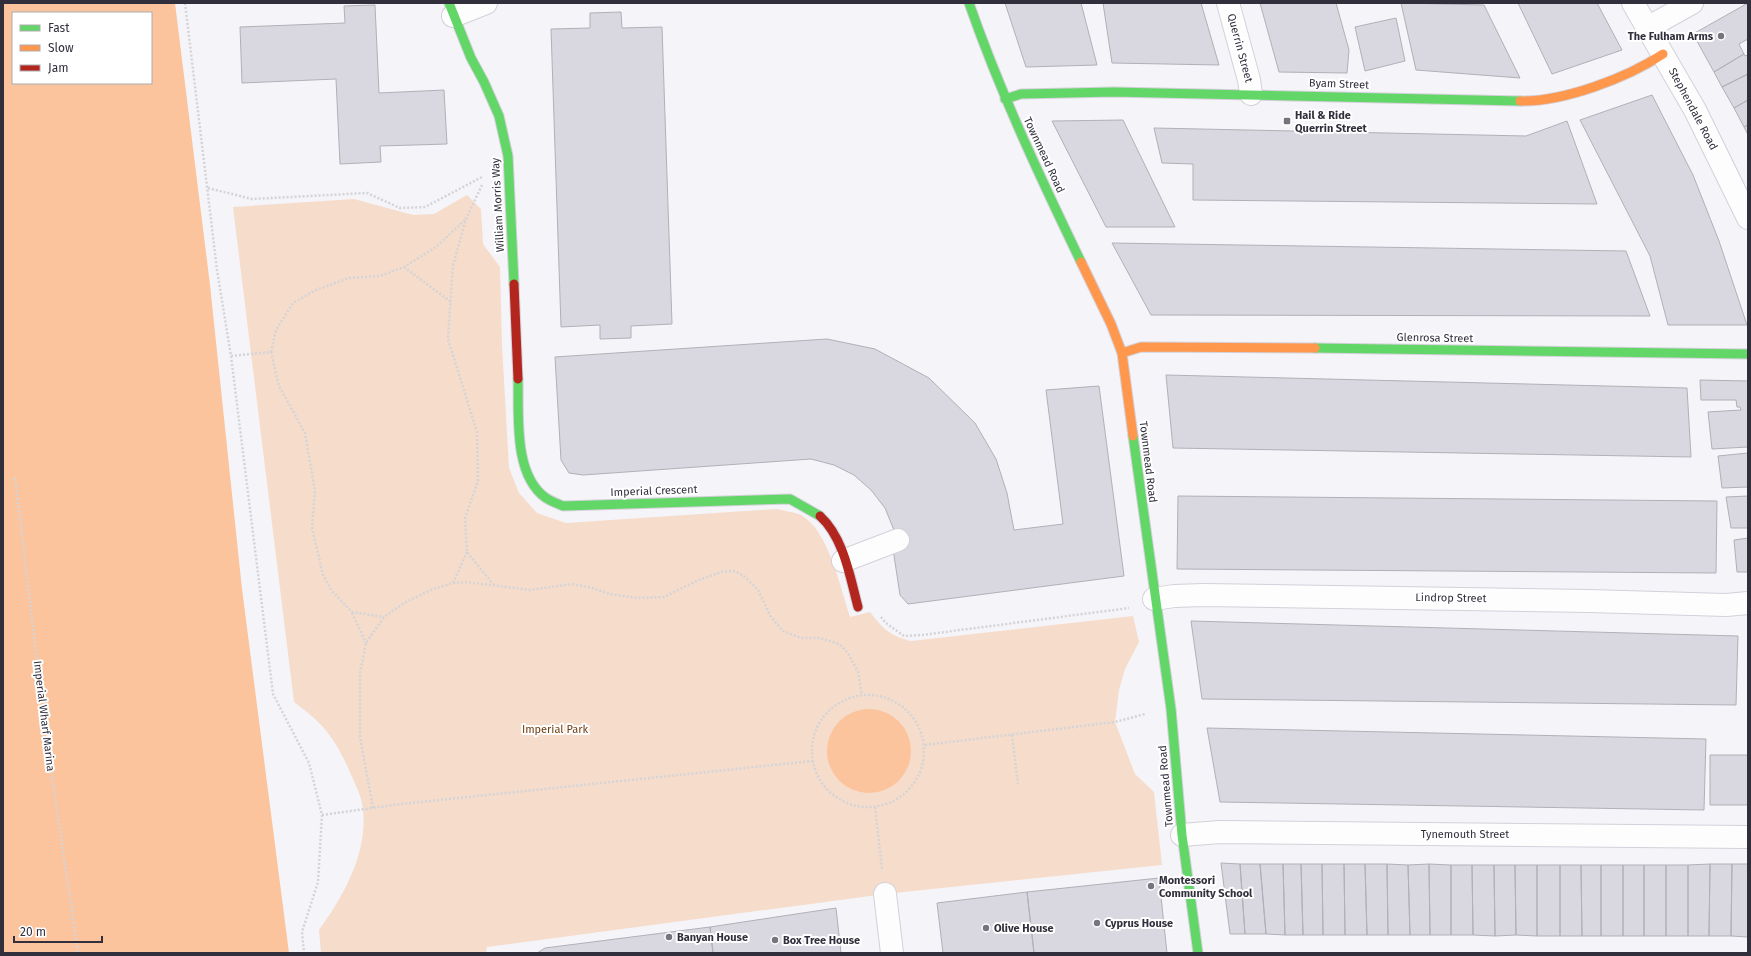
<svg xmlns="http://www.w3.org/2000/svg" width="1751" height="956" viewBox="0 0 1751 956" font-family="'Fira Sans',sans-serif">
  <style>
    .green { fill: #f6dccb }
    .water { fill: #fbc49c; fill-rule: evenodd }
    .building { fill: #d9d7e0; stroke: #b1b0b8 }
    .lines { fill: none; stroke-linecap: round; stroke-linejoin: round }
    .street-casing { stroke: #d3d1d9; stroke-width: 24 }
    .fast-casing { stroke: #d3d1d9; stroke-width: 11 }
    .slow-casing { stroke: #d3d1d9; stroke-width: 11 }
    .jam-casing { stroke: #d3d1d9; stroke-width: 11 }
    .path { stroke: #d4d4d7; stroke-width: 2.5; stroke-dasharray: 2 2; stroke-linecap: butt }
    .street { stroke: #fefdfe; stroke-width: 22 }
    .fast { stroke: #63d668; stroke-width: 9 }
    .slow { stroke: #ff974d; stroke-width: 9 }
    .jam { stroke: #b3261e; stroke-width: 9 }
    .poi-dot { fill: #76747e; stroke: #fff; stroke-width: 1.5 }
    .labels { text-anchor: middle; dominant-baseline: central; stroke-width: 4; stroke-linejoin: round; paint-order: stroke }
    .poi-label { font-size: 11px; font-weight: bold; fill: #312f3c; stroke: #fff; text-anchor: start }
    .street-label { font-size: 11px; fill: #312f3c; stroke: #fff }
    .park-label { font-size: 11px; fill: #6d3b0e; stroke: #fff }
  </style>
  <rect width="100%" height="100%" fill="#f5f4f9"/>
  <path class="green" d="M467 195 481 209 483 244 500 267 502 346 509 468 519 493 537 513 566 523 777 509C784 511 794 512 801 515 829 531 840 587 850 617L870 612C884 630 889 635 911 641L1133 616 1139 642 1125 669 1119 690 1115 722 1135 774 1154 792 1162 865 885 894 487 947 486 953H321L319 930C343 897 368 853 363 810 362 796 354 782 349 770 342 754 333 738 322 726 314 717 303 709 294 702L233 207 354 199 413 215 434 214Z"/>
  <path class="water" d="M3 3H175L210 285 242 589 289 953H3ZM13 13H151V83H13Z
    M827 751a42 42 0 1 1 84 0a42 42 0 1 1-84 0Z"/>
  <path class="building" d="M1005 3H1081L1097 65 1026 67Z
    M1103 3H1201L1219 65 1112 63Z
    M1260 3H1336L1349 50 1347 73 1279 72Z
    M1401 3 1484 5 1520 78 1416 70Z
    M1518 3H1597L1622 50 1552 74Z
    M1748 3V39L1739 44 1744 54 1714 72 1693 34Z
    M375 5 379 93 444 90 447 144 380 146 381 162 340 164 336 79 242 83 240 27 345 23 344 6Z
    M621 12 622 28 662 27 672 324 631 326V338L600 339V325L561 327 551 29 590 28V13Z
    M1396 18 1405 61 1365 71 1355 27Z
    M1744 54 1745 56 1748 55V74L1722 87 1714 72Z
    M1748 74V100L1734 108 1722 87Z
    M1652 95 1693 175 1719 241 1747 325H1668L1650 256 1580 120Z
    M1748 100V125L1744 127 1734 108Z
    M1123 120 1175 227H1106L1052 121Z
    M1567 121 1597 204 1193 200V164L1162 163 1154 128 1526 136Z
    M1748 125V135L1744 127Z
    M1112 243 1626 251 1650 316 1151 315Z
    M827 339 875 349 929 378 975 423 996 459 1007 493 1014 530 1063 524 1046 390 1099 386 1124 576 908 604 900 595 893 549 898 540 885 508 871 490 854 475 834 465 811 459 583 475 569 473 561 460 555 357Z
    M1166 375 1687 388 1691 457 1173 448Z
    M1700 380 1748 381V447L1712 449 1708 412 1741 410 1740 407H1737L1736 400H1701Z
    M1748 453V487L1722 488 1718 456Z
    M1178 496 1717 501 1716 573 1177 569Z
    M1748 496V528H1731L1726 497Z
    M1748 538V572H1737L1734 540Z
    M1191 621 1738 636 1736 705 1202 699Z
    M1207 728 1706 739 1704 810 1220 802Z
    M1710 755H1748V805H1710Z
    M1221 863 1240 864 1245 934H1230Z
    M1240 864H1260L1266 934H1245Z
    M1260 864H1283L1285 935 1266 934Z
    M1283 864H1301L1303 935H1285Z
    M1301 864H1322L1323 935H1303Z
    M1322 864H1344L1345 935H1323Z
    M1344 864H1365L1367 935H1345Z
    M1365 864H1387L1388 935H1367Z
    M1387 864 1408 865 1410 935H1388Z
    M1429 864 1451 865V935H1430Z
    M1429 864 1430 935H1410L1408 865Z
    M1710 864 1709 936H1688V865Z
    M1710 864H1732L1731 936H1709Z
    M1732 864H1748V937L1731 936Z
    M1451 865H1472L1473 935H1451Z
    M1472 865H1494L1495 936 1473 935Z
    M1494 865H1515L1516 935 1495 936Z
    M1515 865H1537V936L1516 935Z
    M1537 865H1560V936H1537Z
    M1560 865H1581L1582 936H1560Z
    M1581 865H1601V936H1582Z
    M1601 865H1623V936H1601Z
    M1623 865H1644V936H1623Z
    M1644 865H1666V936H1644Z
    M1666 865H1688V936H1666Z
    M1159 878 1167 953H1034L1027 892Z
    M1027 892 1034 953H943L937 903Z
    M836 908 841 953H713L710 927Z
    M710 927 713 953H537L545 948Z"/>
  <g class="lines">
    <defs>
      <path id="street" d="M1228 3 1249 80 1251 94
        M1633 3 1695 110 1748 218
        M453 16 486 3
        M1647 28 1692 3
        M843 561 898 540
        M1154 599 1174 596 1204 595 1589 601 1726 605 1748 603
        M1182 835 1220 832 1748 837
        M885 894 892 953"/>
      <path id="fast" d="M449 3 471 58 484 82 499 116 508 156 514 284
        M969 3C1000 92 1040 177 1081 262
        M1005 99 1021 94 1114 92 1520 101
        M1315 348 1748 354
        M518 379C519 415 513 475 546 498 551 501 558 504 563 506L790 499 820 516
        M1133 436 1171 709 1182 835 1198 953"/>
      <path id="slow" d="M1520 101C1563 102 1627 78 1663 54
        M1081 262 1111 324 1122 353 1133 436
        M1122 353 1141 347 1315 348"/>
      <path id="jam" d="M514 284 518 379
        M820 516C844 538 850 577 858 607"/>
    </defs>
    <use href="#street" class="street-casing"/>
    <use href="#fast" class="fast-casing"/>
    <use href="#slow" class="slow-casing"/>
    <use href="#jam" class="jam-casing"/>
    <path class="path" d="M185 3 217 270 231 356 273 694 309 763 322 815 318 882 302 932 304 953
      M482 185 466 219 453 265 448 339 477 432 478 481 465 518 467 552 493 584
      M208 188 252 199 367 193 400 208 425 207 482 177
      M404 267 451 302
      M271 352 276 330 293 303 316 290 349 278 380 276 404 267 436 247 466 219
      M231 356 271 352 279 386 305 433 315 491 312 528 323 575 332 591 352 612 384 617
      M15 478 47 743 78 953
      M453 583 467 552
      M352 613 366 643
      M881 617 886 623 904 636 922 635 1129 608
      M812 751a56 56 0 1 1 112 0a56 56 0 1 1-112 0Z
      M1012 735 1018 784
      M925 745 1115 722 1145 714
      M875 807 882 869
      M373 808 360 737V673L366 643 384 617 404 603 433 589 453 583 466 582 530 590 572 584 592 588 610 594 637 598 664 597 696 581 721 572 735 571 745 577 758 590 771 617 783 631 801 638H820L839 644 848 653 858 672 862 695
      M322 815 401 804 812 761"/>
    <use href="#street" class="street"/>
    <use href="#fast" class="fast"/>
    <use href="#slow" class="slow"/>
    <use href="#jam" class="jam"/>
  </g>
  <g class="poi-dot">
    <circle cx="1721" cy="36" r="4"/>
    <rect x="1283" y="117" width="8" height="8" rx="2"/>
    <circle cx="1151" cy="886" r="4"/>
    <circle cx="1097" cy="923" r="4"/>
    <circle cx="986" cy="928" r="4"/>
    <circle cx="669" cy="937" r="4"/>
    <circle cx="775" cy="940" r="4"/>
  </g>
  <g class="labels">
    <g class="poi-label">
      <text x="1713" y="36" text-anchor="end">The Fulham Arms</text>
      <text x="1295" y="115">Hail &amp; Ride<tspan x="1295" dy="13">Querrin Street</tspan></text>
      <text x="1159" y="880">Montessori<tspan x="1159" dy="13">Community School</tspan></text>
      <text x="1105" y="923">Cyprus House</text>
      <text x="994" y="928">Olive House</text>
      <text x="677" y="937">Banyan House</text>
      <text x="783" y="940">Box Tree House</text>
    </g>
    <g class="street-label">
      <text transform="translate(1240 48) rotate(75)">Querrin Street</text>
      <text transform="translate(1339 84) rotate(2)">Byam Street</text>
      <text transform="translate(1693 109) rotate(62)">Stephendale Road</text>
      <text transform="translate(1044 155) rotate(65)">Townmead Road</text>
      <text transform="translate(498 205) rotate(-93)">William Morris Way</text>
      <text transform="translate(1435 338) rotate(1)">Glenrosa Street</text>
      <text transform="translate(1148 462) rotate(83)">Townmead Road</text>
      <text transform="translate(654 491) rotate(-2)">Imperial Crescent</text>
      <text transform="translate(1451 598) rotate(1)">Lindrop Street</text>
      <text transform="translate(44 716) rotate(83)">Imperial Wharf Marina</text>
      <text transform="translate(1166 786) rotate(-95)">Townmead Road</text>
      <text x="1465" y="834">Tynemouth Street</text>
    </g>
    <g class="park-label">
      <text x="555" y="729">Imperial Park</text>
    </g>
  </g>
  <rect width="1751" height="956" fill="none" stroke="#312f3c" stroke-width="8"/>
  <rect x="12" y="12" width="140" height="72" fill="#ffffff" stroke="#adacb1"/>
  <rect x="20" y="25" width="20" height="6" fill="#63d668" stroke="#adacb1"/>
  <text x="48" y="32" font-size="12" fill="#312f3c">Fast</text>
  <rect x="20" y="45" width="20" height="6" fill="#ff974d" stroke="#adacb1"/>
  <text x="48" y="52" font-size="12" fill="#312f3c">Slow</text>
  <rect x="20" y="65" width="20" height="6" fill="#b3261e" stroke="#adacb1"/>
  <text x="48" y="72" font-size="12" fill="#312f3c">Jam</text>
  <path d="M14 936v6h88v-6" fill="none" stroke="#312f3c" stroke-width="2"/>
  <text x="20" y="936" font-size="12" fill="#312f3c" stroke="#ffffff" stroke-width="3" paint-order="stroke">20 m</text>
</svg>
